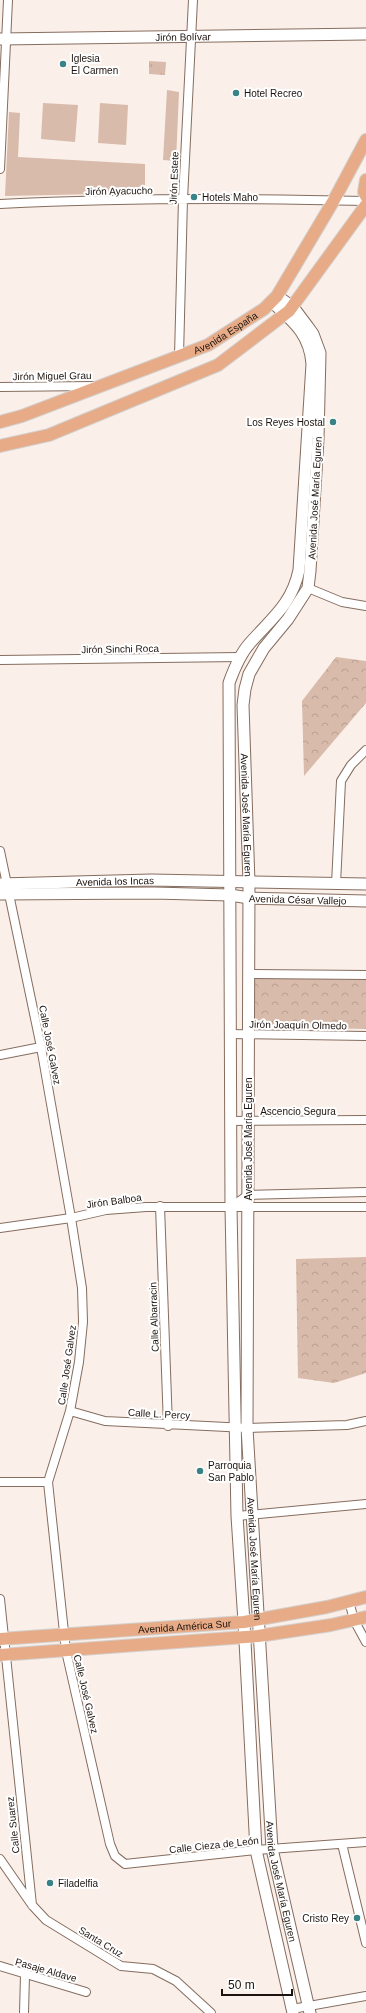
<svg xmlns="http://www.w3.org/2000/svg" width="366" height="2013" viewBox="0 0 366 2013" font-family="Arial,sans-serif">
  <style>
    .grass { fill: url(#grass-tufts) }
    .park { fill: url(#park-crowns) }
    .garden { fill: #d8bbab }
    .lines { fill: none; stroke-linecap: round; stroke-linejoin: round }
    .street-casing { stroke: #856d5f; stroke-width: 10 }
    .secondary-casing { stroke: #856d5f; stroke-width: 13 }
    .primary-casing { stroke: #d2d0cf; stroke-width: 14 }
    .street { stroke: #fff; stroke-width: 8 }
    .secondary { stroke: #fff; stroke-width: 11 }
    .primary { stroke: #e7ac87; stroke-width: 12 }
    .poi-dot { fill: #398286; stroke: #fff; stroke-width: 1.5 }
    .labels { text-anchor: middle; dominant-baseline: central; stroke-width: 4; stroke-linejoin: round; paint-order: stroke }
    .street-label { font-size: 10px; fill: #1d130e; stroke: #fff }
    .poi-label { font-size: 10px; fill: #1d130e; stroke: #fff; text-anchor: start }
  </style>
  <defs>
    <pattern id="grass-tufts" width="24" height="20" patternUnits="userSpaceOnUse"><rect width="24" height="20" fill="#d8bbab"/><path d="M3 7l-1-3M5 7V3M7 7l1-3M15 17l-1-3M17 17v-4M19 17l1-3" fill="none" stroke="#b9a092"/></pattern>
    <pattern id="park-crowns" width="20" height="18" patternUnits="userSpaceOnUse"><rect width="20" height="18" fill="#d8bbab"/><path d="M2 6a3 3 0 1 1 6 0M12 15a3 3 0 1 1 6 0" fill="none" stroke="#b9a092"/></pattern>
  </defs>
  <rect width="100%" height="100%" fill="#fbefe9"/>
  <path class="grass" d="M149 61 166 62 165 75 149 74Z"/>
  <path class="park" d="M336 657 366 661V703L304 776 302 701Z
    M255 977 366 980V1029L255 1027Z
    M366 1257V1373L334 1383 298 1378 296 1259Z"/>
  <path class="garden" d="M167 90 179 92 176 161 163 160Z
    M43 103 78 105 75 142 41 139Z
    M100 103 128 105 126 145 98 143Z
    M9 112 20 113 18 157 145 164V193L5 196Z"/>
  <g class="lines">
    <defs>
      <path id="street" d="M0 169 8 0
        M0 204C122 198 244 198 366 201
        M179 356 183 199 193 0
        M0 387 94 386
        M308 588 342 602 366 606
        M0 660 240 657
        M0 851 41 1047 71 1218 82 1288 83 1322 79 1362 70 1411 48 1482 66 1651 110 1844 115 1856 125 1864 256 1850 366 1842
        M336 884 341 781 351 765 366 750
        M249 974 366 975
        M230 1034 366 1036
        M0 1055 41 1047
        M230 1121 366 1120
        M160 1206 168 1426
        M231 1207 248 1195 366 1192
        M0 1228 71 1218 106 1210 146 1207H366
        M70 1411 105 1421 247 1428 347 1425 366 1421
        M0 1482H48
        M237 1516 366 1504
        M0 1599 32 1905
        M349 1601 354 1620 366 1642
        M342 1844 366 1943
        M0 1859 32 1905 46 1920 121 1966 153 1969 176 1981 211 2013
        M0 1966 86 1992
        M292 2009 366 1996
        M24 2013 25 1975"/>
      <g id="secondary">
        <path id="s1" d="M0 39 366 34"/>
        <path id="s2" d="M277 296 293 307 308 327 313 334 320 353 318 439 310 571 308 588 288 619 264 648 249 674 245 689 243 705 249 883 247 1428 272 1849 310 2013"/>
        <path d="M272 302C293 321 310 334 312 364L299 570C292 604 272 618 250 643 240 654 234 669 229 683L231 1207 237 1516 244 1622 256 1850 293 2013"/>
        <path id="s3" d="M0 884 151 880 366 884"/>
        <path id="s4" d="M0 894 154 893 230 895 249 898 366 901"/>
      </g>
      <g id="primary">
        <path d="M366 180 364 192 366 196"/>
        <path id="s5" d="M0 422 22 416 208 345 264 309 277 296 334 200 366 140"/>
        <path d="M0 446 49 435 218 365 289 311 366 205"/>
        <path id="s6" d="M0 1639 244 1622 327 1607 366 1597"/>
        <path d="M0 1655 258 1636 331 1625 366 1617"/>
      </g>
    </defs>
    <use href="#street" class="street-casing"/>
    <use href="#secondary" class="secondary-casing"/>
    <use href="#primary" class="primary-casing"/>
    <use href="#street" class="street"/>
    <use href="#secondary" class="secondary"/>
    <use href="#primary" class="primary"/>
  </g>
  <g class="poi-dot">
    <circle cx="63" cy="64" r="4"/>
    <circle cx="236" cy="93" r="4"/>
    <circle cx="194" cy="197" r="4"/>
    <circle cx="333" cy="422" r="4"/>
    <circle cx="200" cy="1471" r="4"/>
    <circle cx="50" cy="1883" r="4"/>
    <circle cx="357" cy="1918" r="4"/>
  </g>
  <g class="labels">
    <g class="street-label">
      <text stroke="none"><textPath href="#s1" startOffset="183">Jirón Bolívar</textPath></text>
      <text transform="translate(174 178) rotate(-88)">Jirón Estete</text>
      <text transform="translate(119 191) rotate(-1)">Jirón Ayacucho</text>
      <text stroke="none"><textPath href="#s5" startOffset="243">Avenida España</textPath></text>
      <text transform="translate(52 376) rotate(-1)">Jirón Miguel Grau</text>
      <text transform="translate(315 498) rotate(-87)">Avenida José María Eguren</text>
      <text transform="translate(120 649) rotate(-1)">Jirón Sinchi Roca</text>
      <text stroke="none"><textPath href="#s2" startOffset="555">Avenida José María Eguren</textPath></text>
      <text stroke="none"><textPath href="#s3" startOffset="115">Avenida los Incas</textPath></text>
      <text stroke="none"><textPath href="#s4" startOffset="298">Avenida César Vallejo</textPath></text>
      <text transform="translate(298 1025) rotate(1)">Jirón Joaquín Olmedo</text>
      <text transform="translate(50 1045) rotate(79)">Calle José Galvez</text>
      <text x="298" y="1111">Ascencio Segura</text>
      <text transform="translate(248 1139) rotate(-90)">Avenida José María Eguren</text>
      <text transform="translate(114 1201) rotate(-8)">Jirón Balboa</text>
      <text transform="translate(154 1317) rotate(-92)">Calle Albarracin</text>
      <text transform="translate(67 1365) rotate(-82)">Calle José Galvez</text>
      <text transform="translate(159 1414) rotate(3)">Calle L. Percy</text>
      <text stroke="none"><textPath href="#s2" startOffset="1299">Avenida José María Eguren</textPath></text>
      <text stroke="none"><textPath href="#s6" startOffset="185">Avenida América Sur</textPath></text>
      <text transform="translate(86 1694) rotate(77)">Calle José Galvez</text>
      <text transform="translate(13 1825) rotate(-96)">Calle Suarez</text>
      <text transform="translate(214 1845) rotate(-6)">Calle Cieza de León</text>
      <text stroke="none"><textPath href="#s2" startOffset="1623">Avenida José María Eguren</textPath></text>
      <text transform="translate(101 1942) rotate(31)">Santa Cruz</text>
      <text transform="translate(46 1970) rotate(16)">Pasaje Aldave</text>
    </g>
    <g class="poi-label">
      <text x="71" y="58">Iglesia<tspan x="71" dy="12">El Carmen</tspan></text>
      <text x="244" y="93">Hotel Recreo</text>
      <text x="202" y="197">Hotels Maho</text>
      <text x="325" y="422" text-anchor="end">Los Reyes Hostal</text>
      <text x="208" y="1465">Parroquia<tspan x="208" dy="12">San Pablo</tspan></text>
      <text x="58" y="1883">Filadelfia</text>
      <text x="349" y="1918" text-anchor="end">Cristo Rey</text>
    </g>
  </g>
  <path d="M222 1989v6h70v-6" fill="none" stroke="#1d130e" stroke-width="2"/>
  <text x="228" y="1989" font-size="12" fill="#1d130e" stroke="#ffffff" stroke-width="3" paint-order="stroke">50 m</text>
</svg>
